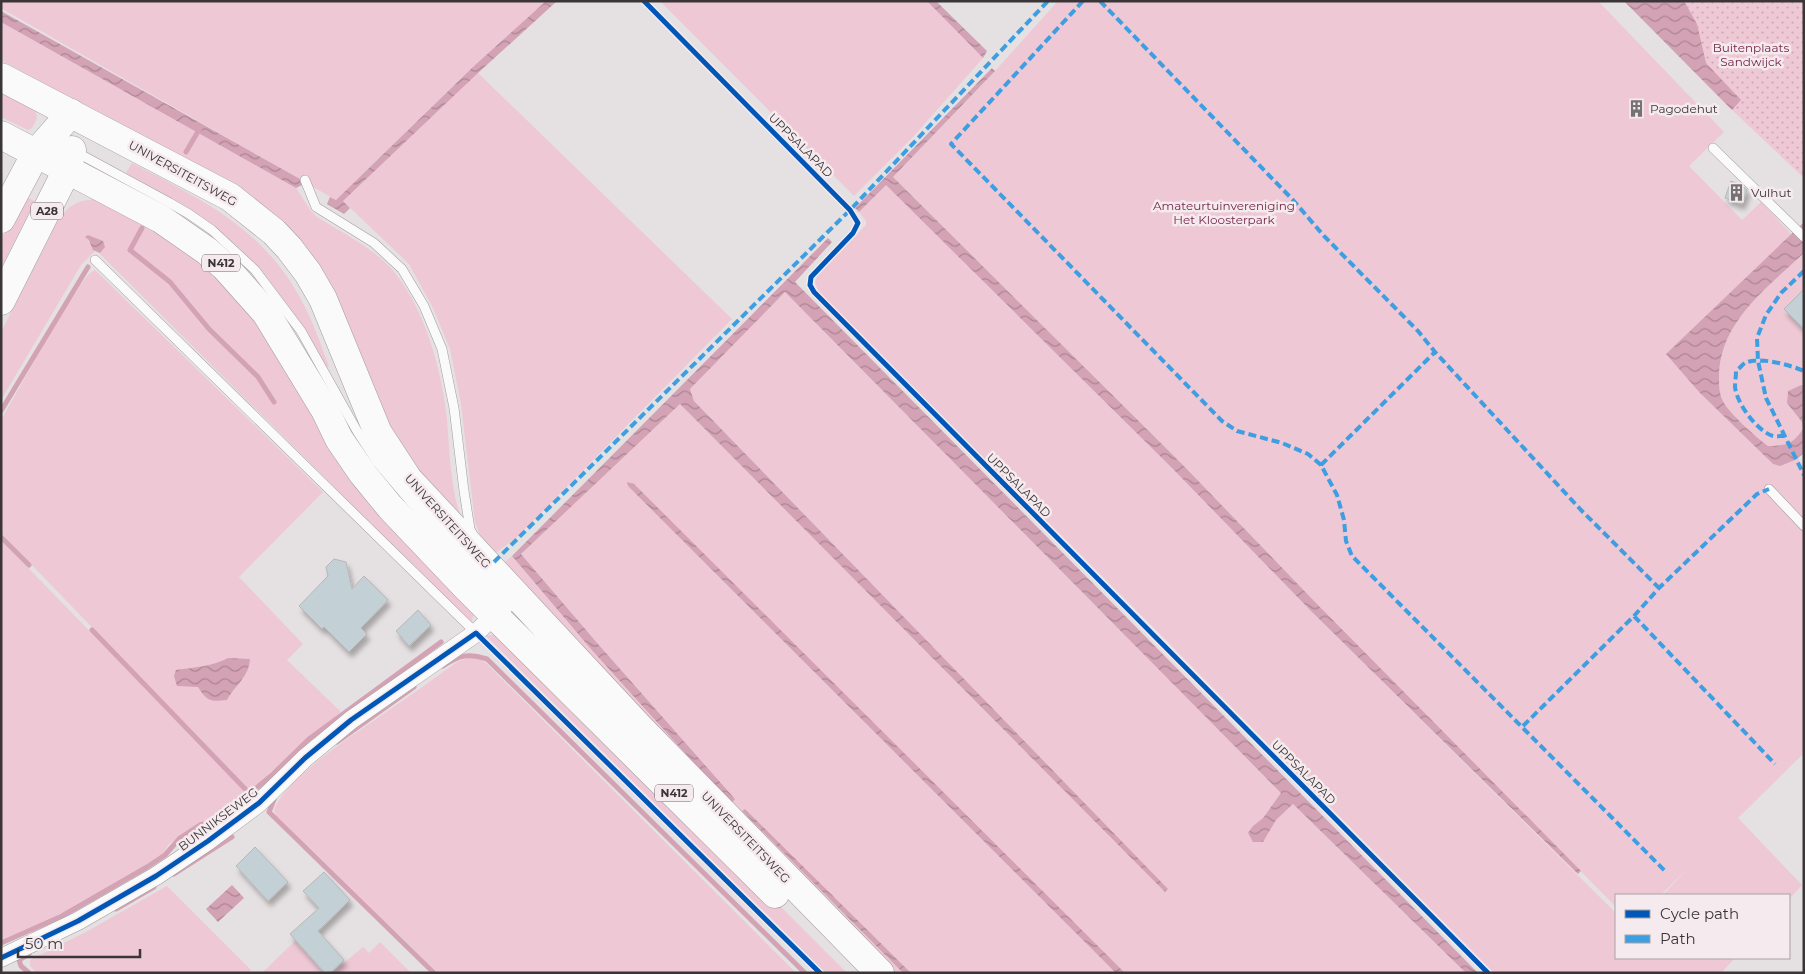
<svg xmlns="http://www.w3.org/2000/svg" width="1805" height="974" viewBox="0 0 1805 974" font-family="Montserrat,sans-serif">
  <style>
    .green { fill: #eec8d5 }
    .park { fill: url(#park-dots) }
    .water { fill: url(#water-waves) }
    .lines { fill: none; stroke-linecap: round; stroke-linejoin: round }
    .stream { stroke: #d3a2b4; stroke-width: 5 }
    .building { fill: #c3d1d6; stroke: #b7b7b8; filter: url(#shadow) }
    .lane-casing { stroke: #a19d9e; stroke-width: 10 }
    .street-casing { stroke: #a19d9e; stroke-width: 19 }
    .primary-casing { stroke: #a19d9e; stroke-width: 29 }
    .highway-casing { stroke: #a19d9e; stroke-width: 29 }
    .lane { stroke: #fbfafa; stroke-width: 9 }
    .street { stroke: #fbfafa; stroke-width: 18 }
    .primary { stroke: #fbfafa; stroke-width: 28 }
    .highway { stroke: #fbfafa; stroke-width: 28 }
    .quiet { stroke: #3e9ee2; stroke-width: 4; stroke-dasharray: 8 4; stroke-linecap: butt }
    .cycleway-casing { stroke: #f5eaed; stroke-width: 8 }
    .cycleway { stroke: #0057b8; stroke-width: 5 }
    .labels { text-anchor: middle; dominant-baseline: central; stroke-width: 5; stroke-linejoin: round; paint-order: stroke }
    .shield { fill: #f5eaed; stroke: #726c6e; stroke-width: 1 }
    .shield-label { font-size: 11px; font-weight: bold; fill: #3a3638 }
    .park-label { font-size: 12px; fill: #77274b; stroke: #f5eaed }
    .poi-label { font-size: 12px; fill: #3a3638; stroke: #f5eaed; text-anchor: start }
    .street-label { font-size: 12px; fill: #3a3638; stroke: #f5eaed }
  </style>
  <defs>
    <pattern id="park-dots" width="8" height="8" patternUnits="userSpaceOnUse" patternTransform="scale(1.25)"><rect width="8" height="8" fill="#eec8d5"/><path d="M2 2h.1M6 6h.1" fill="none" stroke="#cdacb8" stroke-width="1.8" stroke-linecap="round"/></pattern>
    <pattern id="water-waves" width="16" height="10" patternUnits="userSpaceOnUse" patternTransform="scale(1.25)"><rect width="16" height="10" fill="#d3a2b4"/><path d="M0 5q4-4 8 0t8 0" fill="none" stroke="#ac8593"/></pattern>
    <filter id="shadow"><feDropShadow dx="3" dy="5.5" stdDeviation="2.5" flood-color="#0004"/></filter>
  </defs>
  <rect width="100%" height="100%" fill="#e5e0e1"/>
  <path class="green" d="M1 1H546L474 66 336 200 1 8Z
    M660 1H927L983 58 912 138 854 196Z
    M1058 1H1598L1724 132 1689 166 1742 220 1761 202 1792 235 1712 310 1700 393 1773 464 1780 466 1798 457 1804 471V753L1738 818 1802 885 1789 899V895H1663L1690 866 1661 895H1616V907L1317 604 1181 463 893 177 995 71Z
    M1 22 296 188 311 211 317 217C341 232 369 246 389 266 424 304 442 370 447 420 449 445 450 471 455 496 457 508 463 520 467 532L394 442 314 258 98 113 1 60Z
    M478 73 732 319 517 537 493 555 484 546 475 522 461 404 450 349 433 308 409 264 343 201Z
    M1 86 35 106 37 118 32 128 28 130 1 117Z
    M132 163C195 196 257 225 295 289 310 313 319 340 329 366L327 368 298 319 267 277 236 245 201 216 126 173Z
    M886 184 1173 469 1310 610 1616 913V958H1735L1721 973H1494L1153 627 819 293 815 282 819 272 866 225V221L859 212Z
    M24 196 35 201 1 268V239Z
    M97 199 133 217 183 249 214 274 257 321 474 614 471 623 96 250 81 265 1 400V332L56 224C69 205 74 201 97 199Z
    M1804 253V294L1786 312 1804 331V386L1801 385 1788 391 1787 403 1802 422 1803 429C1792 445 1787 445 1768 446 1757 438 1730 414 1723 403 1719 395 1719 385 1719 377 1719 322 1768 287 1804 253Z
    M95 270 323 492 239 577 303 644 287 660 341 712 309 738 250 791 1 533V420L66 305C78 295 81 277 95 270Z
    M785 292 1281 793 1263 818 1253 826 1263 842 1276 820 1293 804 1466 973H911L745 809 742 811 903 973H885L500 566 512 556 590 648 731 803 735 799 598 644 521 554 680 404 1162 889 1165 892 1167 890 694 401 690 389Z
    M1 540 248 794 215 820 200 823 169 844 162 855 116 884 63 913 1 940Z
    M495 634 515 641 847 973H826L486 636Z
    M467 658H478L486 663 796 973H438L276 815 274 810C285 779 353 735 382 715 407 698 432 680 457 662Z
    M167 886 251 970 248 973H37L30 966V960L86 932Z
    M295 941 324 973H262Z
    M380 942 411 973H332L363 947 369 953Z"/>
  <path class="park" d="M1624 1H1804V178L1732 110Z"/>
  <path class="water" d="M546 1H557L478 73 343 201 350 208 344 214 327 204 330 197 336 200 474 66Z
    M927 1H936L987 51 983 58Z
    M1624 1H1684L1697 24 1706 63 1741 100 1732 110Z
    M1 11 300 179 302 185 296 188 1 22Z
    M992 68 995 71 893 177 1181 463 1317 604 1581 871 1578 874 1310 610 1173 469 886 185 859 212 855 208Z
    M1804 222V253C1768 287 1719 322 1719 377 1719 385 1719 395 1724 403 1730 414 1757 438 1768 446 1787 445 1792 445 1803 429L1802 422 1787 403 1788 391 1801 385 1804 386V453L1795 460 1780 466 1773 464 1700 393 1666 354Z
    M88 235 103 241 105 247 100 253 93 250 89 240 85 237Z
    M828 238 832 242 795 282 1478 973H1466L1293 804 1276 820 1263 842H1253L1248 833 1253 826 1263 818 1281 793 785 292 690 389 694 401 1168 889 1165 892 1162 889 680 404 521 554 598 644 735 799 731 804 590 648 512 556Z
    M627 482 634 484 1125 973H1116L628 486Z
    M228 658 250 659C249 677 235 685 227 700 210 702 207 701 198 687L177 686 174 676 176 670C195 667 211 667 228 658Z
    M745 809 911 973H903L742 811Z
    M232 885 244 898 218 922 206 909Z"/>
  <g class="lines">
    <path class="stream" d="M186 152 200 128
      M142 228 130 250 170 282 209 329 258 377 274 402
      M1 411 88 267
      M1 537 29 565
      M92 630 250 794
      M443 666C460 655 468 653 487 659L805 973
      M337 742 414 687
      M275 797 269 812 434 973
      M174 874 232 837
      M116 909 154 887
      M1 943 62 916 147 867 165 855 180 838 200 825 218 820 272 775 309 739 441 642
      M29 954 19 960 21 966 29 973"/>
  </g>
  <path class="building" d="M1731 181 1741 185 1747 190 1742 204 1725 198Z
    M1804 289V329L1784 309Z
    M334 559 346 562 352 589 364 576 388 600 361 628 367 634 349 652 324 627 322 629 299 606 328 576 326 567Z
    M418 610 431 625 409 646 396 631Z
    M255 847 288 882 268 901 236 866Z
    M324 872 350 900 318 931 344 960 330 973H325L290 934 319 908 303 891Z"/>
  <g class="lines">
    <defs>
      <path id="lane" d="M1713 148 1804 237
        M76 152 170 203 189 214 212 230 255 270 301 331 357 431 377 462 426 520 505 607
        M305 180 316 207 374 243 402 269 424 306 442 349 454 408 464 491 470 529 473 535
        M95 260 476 633
        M1769 489 1804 526"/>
      <path id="street" d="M1 958 78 921 156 876 208 841 259 803 305 758 351 720 476 633 515 595"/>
      <path id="primary" d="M1 77 230 197 274 232 289 248 308 273 323 299 378 433 408 479 640 728 880 973
        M1 135 161 219 207 251 225 267 266 313 325 410 339 439 363 474 390 507 468 589 775 894"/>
      <path id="highway" d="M1 219 36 153 71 113
        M1 301 67 170 72 150"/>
    </defs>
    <use href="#lane" class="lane-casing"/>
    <use href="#street" class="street-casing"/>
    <use href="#primary" class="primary-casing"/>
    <use href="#highway" class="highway-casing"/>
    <use href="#lane" class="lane"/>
    <use href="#street" class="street"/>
    <use href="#primary" class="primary"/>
    <use href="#highway" class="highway"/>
    <path class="quiet" d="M1083 1 951 144 1222 421 1237 431 1282 443 1308 454 1321 465 1337 495 1344 520 1346 541 1352 556 1666 872
      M1100 1 1293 200 1324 236 1418 331 1435 352 1581 510 1659 588
      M1804 271 1781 293 1766 315 1757 338 1758 361 1766 398 1804 475
      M1785 435C1781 436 1777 437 1773 436 1757 431 1737 404 1735 387 1735 382 1736 377 1736 371 1739 369 1742 365 1745 363 1759 356 1790 365 1804 371
      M1321 465 1435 352
      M494 562 850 210 1048 1
      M1634 616 1775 764
      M1523 726 1634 616 1659 588 1757 494 1769 489"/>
    <defs>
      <path id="cycleway" d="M644 1 850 210 858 223 853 233 811 277 810 285 814 292 1488 973
        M1 958 78 921 156 876 208 841 259 803 305 758 351 720 476 633 820 973"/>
    </defs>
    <use href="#cycleway" class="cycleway-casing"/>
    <use href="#cycleway" class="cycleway"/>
  </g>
  <defs>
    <symbol id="building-bare" viewBox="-9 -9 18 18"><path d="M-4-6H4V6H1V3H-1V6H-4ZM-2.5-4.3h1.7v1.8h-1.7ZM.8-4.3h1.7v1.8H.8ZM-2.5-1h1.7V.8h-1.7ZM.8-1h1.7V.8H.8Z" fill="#767273" stroke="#f5eaed" stroke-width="2.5" paint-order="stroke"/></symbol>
  </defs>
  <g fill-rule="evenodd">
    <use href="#building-bare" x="1624" y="96" width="25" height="25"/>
    <use href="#building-bare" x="1724" y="180" width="25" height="25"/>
  </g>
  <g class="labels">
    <g class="shield">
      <rect x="31" y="202.5" width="32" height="17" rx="4"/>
      <rect x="202" y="254.5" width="38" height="17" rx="4"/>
      <rect x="655" y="784.5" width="38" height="17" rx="4"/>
    </g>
    <g class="shield-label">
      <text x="47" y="211">A28</text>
      <text x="221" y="263">N412</text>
      <text x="674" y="793">N412</text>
    </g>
    <g class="park-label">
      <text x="1751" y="47">Buitenplaats<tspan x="1751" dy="14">Sandwijck</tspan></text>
      <text x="1224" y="205">Amateurtuinvereniging<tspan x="1224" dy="14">Het Kloosterpark</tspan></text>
    </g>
    <g class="poi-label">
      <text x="1650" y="108">Pagodehut</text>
      <text x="1751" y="192">Vulhut</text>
    </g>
    <g class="street-label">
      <text transform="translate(801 145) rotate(45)">UPPSALAPAD</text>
      <text transform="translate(183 173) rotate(29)">UNIVERSITEITSWEG</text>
      <text transform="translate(1019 485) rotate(45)">UPPSALAPAD</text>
      <text transform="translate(448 521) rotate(48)">UNIVERSITEITSWEG</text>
      <text transform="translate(1304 772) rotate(45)">UPPSALAPAD</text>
      <text transform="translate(218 819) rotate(-37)">BUNNIKSEWEG</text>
      <text transform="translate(746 837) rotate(46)">UNIVERSITEITSWEG</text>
    </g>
  </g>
  <rect width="1805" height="974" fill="none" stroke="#3a3638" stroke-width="5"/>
  <rect x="1615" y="894" width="175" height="65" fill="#f5eaed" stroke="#aaa2a5"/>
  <rect x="1625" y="910" width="25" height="8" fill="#0057b8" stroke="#aaa2a5"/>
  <text x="1660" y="919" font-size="15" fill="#3a3638">Cycle path</text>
  <rect x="1625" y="935" width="25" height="8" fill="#3e9ee2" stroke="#aaa2a5"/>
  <text x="1660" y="944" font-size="15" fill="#3a3638">Path</text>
  <path d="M18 949v8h122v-8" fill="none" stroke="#3a3638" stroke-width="2.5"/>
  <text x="25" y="949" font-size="15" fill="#3a3638" stroke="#f5eaed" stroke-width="4" paint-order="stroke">50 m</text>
</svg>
